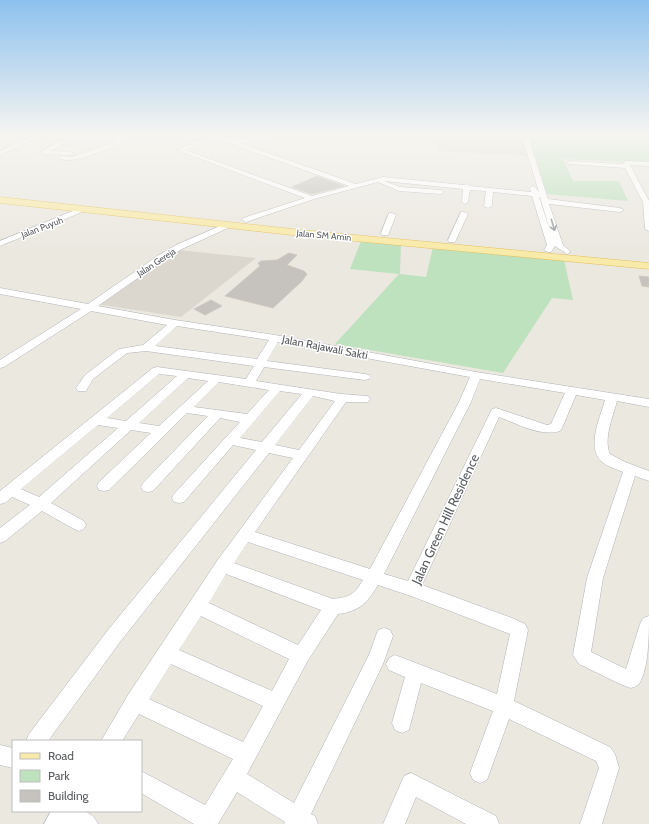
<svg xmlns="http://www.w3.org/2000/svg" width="649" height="824" viewBox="0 0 649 824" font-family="Cabin,sans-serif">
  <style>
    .education { fill: #dbd7cf }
    .green { fill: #bee1be }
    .building { fill: #c6c3be; stroke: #cfcabf }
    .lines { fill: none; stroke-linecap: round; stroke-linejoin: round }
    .minor-casing { stroke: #b1b3b7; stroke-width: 1 }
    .major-casing { stroke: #e5be5f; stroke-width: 1 }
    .minor { fill: #fff; fill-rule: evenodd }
    .major { fill: #f8eaa8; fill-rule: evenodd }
    .oneway { stroke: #9b9da0 }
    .labels { text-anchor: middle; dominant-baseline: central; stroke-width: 3; stroke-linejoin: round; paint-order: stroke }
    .far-street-label { font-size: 9px; fill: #595c60; stroke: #fff }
    .street-label { font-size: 11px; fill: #595c60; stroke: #fff }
    .near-street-label { font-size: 13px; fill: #595c60; stroke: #fff }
  </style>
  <rect width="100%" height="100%" fill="#ebe8e0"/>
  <path class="education" d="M430 134H649L563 158 440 151Z
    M178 250 256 258 181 317 96 304Z"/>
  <path class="green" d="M528 134H649V163L563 159 573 181H619L628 201 547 194Z
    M361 241 401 244 400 274 426 277 433 247 564 260 573 300 552 298 503 373 335 344 399 274 350 269Z"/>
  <path class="building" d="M317 176 344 186 312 194 292 187Z
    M289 253 297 255 287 265 304 271 307 274 302 281 273 308 225 296 260 266 258 263 261 261 277 260Z
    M639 276 649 277V287L642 286Z
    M211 300 222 306 205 315 194 309Z"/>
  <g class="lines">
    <defs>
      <path id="minor" d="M9 134H16L0 142V138Z
        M37 134H44L0 155V151Z
        M73 134 107 137 110 139 107 141 73 139 50 151 72 152V154L70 155 43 154 40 152Z
        M126 134 221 135 234 140 271 135 273 136V138L240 143 356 184 383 177 464 185 467 184 470 186 531 192 530 188 533 186 535 187 539 192 521 134H527L548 199 620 208 624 210 620 212 549 204 563 245 571 252 567 254 555 246 551 252H548L544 250 547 245 532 196 493 192 492 206 488 208 484 206 486 191 470 190 468 202 465 204 462 202 463 189 384 181 400 187 441 190 444 192 441 194 399 191 378 182 314 199 246 222 242 220 243 218 305 198 177 150 206 138 132 136 121 140 122 143C108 148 71 166 59 158L62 156 72 157 116 142 115 139ZM212 139H220L256 153 349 186 312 196 185 150ZM539 197H540L551 234Z
        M570 161 623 164 624 162 626 161 649 162V166L630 165 649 201V231L645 229 643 202 625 168 568 164V162Z
        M80 208H83L87 210 0 246V241Z
        M461 212H464L468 214 456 240 455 242H449L448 240Z
        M389 213H392L396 215 389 233 388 235H382L381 233Z
        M227 223 231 225 230 227 182 249 165 259 98 306 175 320 275 335 476 372 649 399V407L617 401C613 417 603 439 610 454L625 462 649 471V481L635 476 603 578 591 652 626 669 640 624 643 618 649 616C649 634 649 669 639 684 637 686 634 687 631 688L620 684 579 664 573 655 587 578 623 472C616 469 606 466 601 461 586 445 601 416 605 400L576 395 562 428 560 431C540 437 518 424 499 417L422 585 512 618 525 624 528 630 514 701 610 747 615 754 619 768 602 824H580L599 768 596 761 509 719 487 780 480 783 473 780 470 773 493 711 421 683 409 730 402 733 395 730 392 723 405 677 389 670 386 664 389 658 395 655 497 694 510 634 411 596 378 585C367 603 360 611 338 614L307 662 247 774 294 803 369 655 378 630 384 628 390 630 393 636 383 664 311 814 315 816 318 824H284L285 822 237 792 218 824H194L141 793V771L205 805 233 759 139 714 122 741H101L128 695 217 561 293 458 269 453 120 642 48 741H26L29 734 108 630 256 450 233 445 184 502 179 503 174 502 172 498 174 494 240 422 220 418 153 491 148 492 143 491 141 487 143 483 208 416 187 413 109 490 104 491 99 490 97 486 99 482 151 433 131 430 51 503 84 521 86 525 84 529 79 531 74 529 42 511 5 541 0 543V528L30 505 12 497 5 503 0 504V491L153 368 157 367 246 379 254 366 146 351 127 353 93 379 86 391H78L76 388 85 375 119 349 143 345 167 325 91 311 4 367 0 368V360L81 309 0 294V288L88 304 159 255 176 245ZM177 326 269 340 257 359 155 346ZM278 342 470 377 459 402 370 569 255 532 346 402H368L370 399 368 396 341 394 256 381 264 367 365 380 369 379 371 377 369 375 365 374 267 361ZM159 374 177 376 126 421 107 418ZM188 378 208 381 159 426 139 423ZM480 379 565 393 551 424 547 425 496 408 492 409 408 581 384 574 471 402ZM219 382 269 390 247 414 194 407ZM280 391 302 394 262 442 240 438ZM313 396 335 401 299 450 275 445ZM98 425 118 428 39 497 21 489ZM248 542 363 580C354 595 350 597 333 599L234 563ZM226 574 321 610 298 645 209 603ZM201 616 289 659 272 691 179 650ZM171 664 263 706 243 742 149 699Z
        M0 745 13 748V768L0 765Z
        M411 773 496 816 499 824H466L416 797 405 824H383L404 776Z
        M51 811C68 811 90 805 98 824H44Z"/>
      <path id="major" d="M0 197 292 229 649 263V269L292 235 0 203Z"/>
    </defs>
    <use href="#minor" class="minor-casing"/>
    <use href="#major" class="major-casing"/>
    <use href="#minor" class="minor"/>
    <use href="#major" class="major"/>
  </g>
  <defs><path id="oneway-shaft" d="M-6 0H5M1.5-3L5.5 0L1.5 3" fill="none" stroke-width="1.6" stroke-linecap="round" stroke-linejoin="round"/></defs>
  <use class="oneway" href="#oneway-shaft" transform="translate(553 225) rotate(74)"/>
  <linearGradient id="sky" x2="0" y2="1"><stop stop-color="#8dc1ee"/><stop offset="0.54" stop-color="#f6f5f1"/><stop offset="1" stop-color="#f6f5f1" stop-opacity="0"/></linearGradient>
  <rect width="649" height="250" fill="url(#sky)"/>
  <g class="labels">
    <g class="far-street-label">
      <text transform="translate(42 227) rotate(-21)">Jalan Puyuh</text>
      <text transform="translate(324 235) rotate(5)">Jalan SM Amin</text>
      <text transform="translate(156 262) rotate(-33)">Jalan Gereja</text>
    </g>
    <g class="street-label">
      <text transform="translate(325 347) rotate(11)">Jalan Rajawali Sakti</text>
    </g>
    <g class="near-street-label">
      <text transform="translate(445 519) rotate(-65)">Jalan Green Hill Residence</text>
    </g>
  </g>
  <rect x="12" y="740" width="130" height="72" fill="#ffffff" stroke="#bdbebf"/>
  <rect x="20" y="753" width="20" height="6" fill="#f8eaa8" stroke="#bdbebf"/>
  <text x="48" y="760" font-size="12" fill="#595c60">Road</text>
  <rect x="20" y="770" width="20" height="12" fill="#bee1be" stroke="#bdbebf"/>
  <text x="48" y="780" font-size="12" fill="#595c60">Park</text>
  <rect x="20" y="790" width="20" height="12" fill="#c6c3be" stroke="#bdbebf"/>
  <text x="48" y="800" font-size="12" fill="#595c60">Building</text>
</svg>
